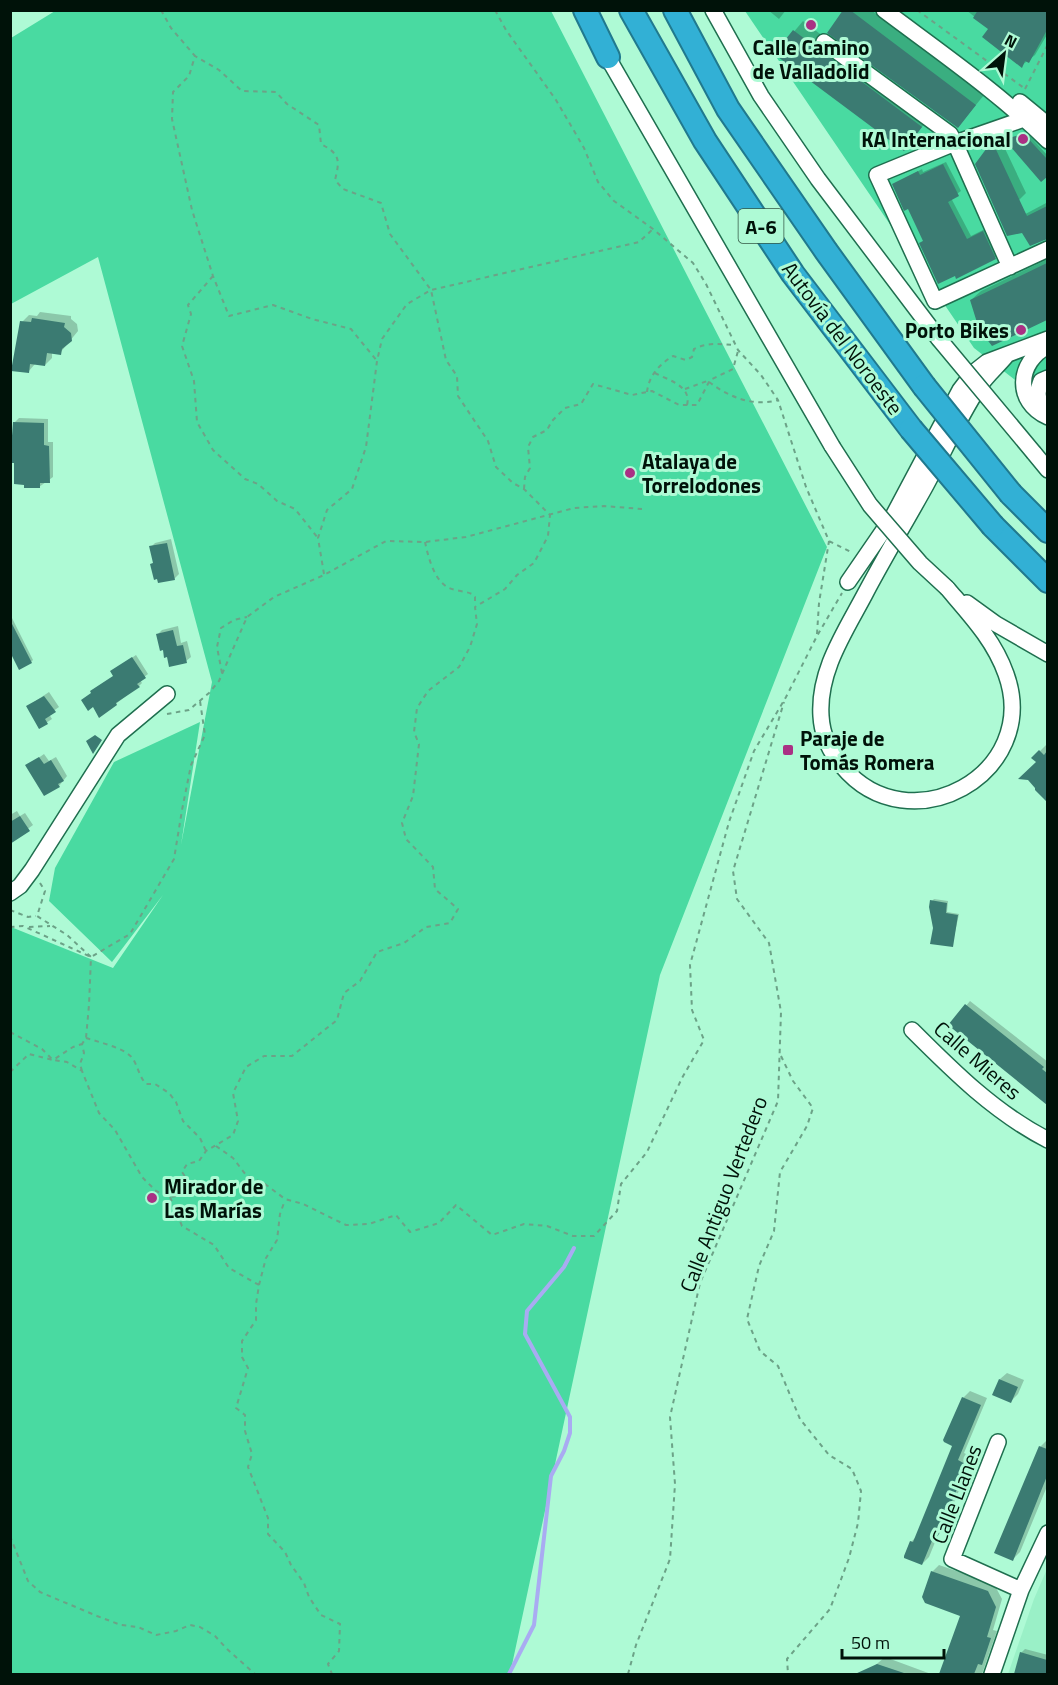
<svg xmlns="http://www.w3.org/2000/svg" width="1058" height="1685" viewBox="0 0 1058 1685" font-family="'Titillium Web',sans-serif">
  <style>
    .built { fill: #9af0c7 }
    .green { fill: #49daa1 }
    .shadow { fill: #0003 }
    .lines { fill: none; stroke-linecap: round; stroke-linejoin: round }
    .stream { stroke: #a9abf2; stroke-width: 4 }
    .building { fill: #3b7b72 }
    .minor-casing { stroke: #1f6f4f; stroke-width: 18 }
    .highway-casing { stroke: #20798e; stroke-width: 26 }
    .path { stroke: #6ca287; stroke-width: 2; stroke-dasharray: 4.5 4.5; stroke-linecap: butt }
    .minor { stroke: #fff; stroke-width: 15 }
    .highway { stroke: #32b0d5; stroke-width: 22 }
    .minor-bridge-casing { stroke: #1f6f4f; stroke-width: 18; stroke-linecap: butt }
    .highway-bridge-casing { stroke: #20798e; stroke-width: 26; stroke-linecap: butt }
    .minor-bridge { stroke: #fff; stroke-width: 15 }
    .highway-bridge { stroke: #32b0d5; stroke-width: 22 }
    .poi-dot { fill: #aa3084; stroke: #aefad5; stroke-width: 2 }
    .labels { text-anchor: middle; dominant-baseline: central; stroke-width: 6; stroke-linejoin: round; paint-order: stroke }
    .shield { fill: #aefad5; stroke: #345846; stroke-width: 1.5 }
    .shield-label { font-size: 20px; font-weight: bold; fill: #001209 }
    .poi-label { font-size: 21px; font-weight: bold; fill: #001209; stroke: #aefad5; text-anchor: start }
    .street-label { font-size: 21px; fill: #001209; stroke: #aefad5 }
  </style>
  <rect width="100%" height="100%" fill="#aefad5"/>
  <path class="built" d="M1047 1569V1674H1008L1034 1599Z"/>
  <path class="green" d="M55 11H551L827 547 660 975 510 1674 11 1673V927L113 968 163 895 112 962 49 901 55 868 114 762 200 722 181 845 212 682 98 257 11 304V38Z
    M745 11H1047V405L974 348Z"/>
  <path class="shadow" d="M768 10H786L779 19Z
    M845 10H871L984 95 958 127Z
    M966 10H1048V33L1035 55 1021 66 990 29Z
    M803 21 930 117 904 149 776 53Z
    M1027 133 1048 156V175L1042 180 1007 139Z
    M999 136 1026 193 1019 200 977 164Z
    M946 162 961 191 951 198 971 236 985 229 998 254 995 258 921 243 924 240 908 207 894 185 922 169 923 172Z
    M1048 202V238L1031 245 1023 231 1012 221Z
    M1048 259V318L992 344 971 300 981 291Z
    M40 312 71 316V319L77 324 78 331 60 353 52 352V358L45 365 35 364 28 372 22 322 29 315 37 316Z
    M19 418 48 419V442H53V477L39 487 15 462 10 461 15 422Z
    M171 539 179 574 174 579 152 564 154 562 151 547 155 543Z
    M10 614 33 660 31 662 10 649Z
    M178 626 181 643 187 641 191 657 186 661 168 656 158 634 162 630Z
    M136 655 148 674 140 680 142 683 139 686 100 716 114 675 115 669Z
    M49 692 59 707 49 714 52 719 40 727 28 706Z
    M1047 744 1048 797 1045 798 1038 762 1033 758Z
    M44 754 49 761 56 757 67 776 59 786 27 766Z
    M17 811 20 816 25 813 33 825 10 842V815Z
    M934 899 948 901 947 912 959 914 952 946 934 933 932 901Z
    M970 1001 1048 1062V1103L950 1025Z
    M1007 1373 1024 1380 1018 1394 1011 1401 1000 1379Z
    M970 1391 987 1398 964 1453 972 1457 944 1529 938 1535 929 1557 922 1564 911 1542 917 1536 954 1445 963 1398Z
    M1047 1440 1048 1484 1020 1552 1013 1559 1040 1447Z
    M939 1565 994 1584 1002 1599 993 1630 997 1631 982 1674H941L962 1615 932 1572Z
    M1025 1649 1048 1655V1674H1016L1021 1653Z
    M885 1657 931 1674H869L872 1668Z"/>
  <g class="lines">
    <path class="stream" d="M509 1674 534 1625 551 1476 564 1451 570 1433V1417L525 1334 527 1311 564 1267 574 1248"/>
  </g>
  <path class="building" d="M843 10H850L976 105 958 128 827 33Z
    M978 10H1047V30L1029 63 1025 61 1022 68 982 37 988 29 973 18Z
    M793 30 922 127 904 151 774 54Z
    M1024 134 1047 159V177L1041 182 1004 139Z
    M992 141 1027 216 1047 206V239L1030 246 1022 233 1007 236 975 164Z
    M943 164 959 196 948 202 967 239 983 231 996 259 956 279 955 276 938 284 919 243 923 241 908 209 904 211 892 184 918 171 920 175Z
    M1047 263V320L992 346 979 329 970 300Z
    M32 318 65 323 64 327 71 333 72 341 62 349 61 355 47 353 45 366 30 364 29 373 11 371 20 321 31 322Z
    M13 422 44 423V445L49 446 50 483H40V488H24V485L14 484V463H10Z
    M167 543 175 580 158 583 157 579 154 580 150 564 153 563 149 546Z
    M10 620 32 663 19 670 10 652Z
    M173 630 177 646 183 645 187 663 169 667 167 657 164 658 163 650 160 651 156 634Z
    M132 657 146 678 137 684 140 687 116 703 117 705 99 718 93 707 88 711 81 700 91 693 90 691 113 676 110 671Z
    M44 696 56 712 45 719 48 724 39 729 26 706Z
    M95 735 102 740 93 754 86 741Z
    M1039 750 1044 755 1047 751V802L1035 790V788L1028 780 1018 779 1036 762 1031 758Z
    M39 757 44 764 51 760 64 781 58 784 60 787 44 796 25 765Z
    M20 816 30 831 10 844V822Z
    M930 900 947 903 946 913 958 915 953 947 930 944 933 928 929 907Z
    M965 1004 1044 1067 1042 1069 1047 1073V1105L948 1025Z
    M999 1379 1018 1387 1011 1403 992 1395Z
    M962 1397 981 1405 958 1460 967 1465 937 1538 934 1536 922 1565 904 1558V1556L910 1541 913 1542 952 1446 944 1442 943 1440Z
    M1039 1446 1047 1449V1476L1013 1561 994 1553Z
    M931 1571 988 1591 996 1607 987 1637 991 1638 982 1665 978 1664 974 1674H939L960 1616 925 1603 922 1597Z
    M1020 1652 1047 1660V1674H1014Z
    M877 1664 904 1673 903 1674H855Z"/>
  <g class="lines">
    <defs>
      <path id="minor" d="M713 10 761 96 818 179 939 339
        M884 10C940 52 998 92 1048 141
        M824 42 950 134 955 143 1010 267
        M604 51 832 446
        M1020 102 1048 125
        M1024 119 955 143 877 175 935 301 1048 249
        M1048 346C1017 362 1014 402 1048 417
        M1048 378 1041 381C1035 396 1039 402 1048 414
        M1034 453 1048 470
        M848 582 892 518 960 390 973 373 987 362 1048 339
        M947 588C970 615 994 640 1006 674 1042 774 909 847 842 766 830 752 822 734 821 716 818 671 845 632 865 594 884 558 905 523 925 487 943 454 958 419 979 387 986 376 997 367 1006 356
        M967 603 996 624 1048 654
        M10 893 20 886 32 870 118 735 167 694
        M912 1030C953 1071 995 1113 1048 1140
        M998 1442 952 1559 1021 1590
        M992 1674 1021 1590 1048 1533"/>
      <path id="highway" d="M585 10 608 57
        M631 10 705 141 793 274 911 429
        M675 10 728 109 826 251 924 386
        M1011 494 1048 531
        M993 526 1048 581"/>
    </defs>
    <use href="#minor" class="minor-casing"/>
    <use href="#highway" class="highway-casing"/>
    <path class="path" d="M161 10 171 28 195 56 189 76 173 92 172 119 192 210 213 276 229 316 273 305 312 319 351 329 377 361
      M495 10 506 30 556 100 584 148 598 182 614 201 653 229 693 263 706 284 738 350 761 375 778 400 806 487 829 541 851 552
      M917 10 1024 88
      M1025 89 1048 44
      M213 276 188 305 191 314 182 346 194 381 197 422 213 450 245 479 258 484 277 501 295 509 318 538
      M655 373C668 380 692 386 687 405
      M709 382C729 397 753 407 778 400
      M685 389 710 380
      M647 392C649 375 660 364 673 356L686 360 692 357 694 349C708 342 719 344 734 345
      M524 489 525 477 530 468 528 447 533 437 547 430 552 421 565 408 581 404 593 384 632 395 652 391 679 405H697L710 380 733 369 738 351
      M425 542C428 556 434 581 449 588 456 591 465 591 472 594L475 597V605
      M324 574 318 538 327 510 352 489 366 447 377 361 382 339 407 304 431 290 639 242 653 229
      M817 634 819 603 829 541
      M222 673 217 647 221 628 234 620 247 617
      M167 714 189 710 209 693 219 681 247 617 274 597 324 575 386 541 425 542 466 537 574 508 604 506 642 509
      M40 883 45 891 37 916 67 935 91 957 89 1005 86 1038 82 1044 84 1053 80 1064 82 1071
      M10 910 28 917 36 916
      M10 927 23 926 91 957 130 934 174 859 182 810 191 765 205 735 200 701
      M29 927 50 926
      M10 1032 42 1049 53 1060 67 1062 82 1071 99 1113 115 1130 142 1177 156 1191 170 1197 196 1193 182 1172 187 1164 199 1161 206 1151 233 1135 238 1121 233 1093 246 1067 264 1056H292L337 1020 344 993 360 981 377 952 404 943 426 927 450 923 458 909 435 889 433 867 406 839 402 823 413 796 419 744 414 732 417 708 428 691 459 667 470 647 477 624 475 607 505 589 517 575 534 563 548 536 550 515 524 489 513 483 496 467 488 441 458 396 457 376 446 360 431 290 390 234 381 203 343 189 335 180C340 160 340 154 321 144L319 125 287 104 276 92 242 91 219 70 195 56
      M86 1038C98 1042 126 1048 133 1059 138 1067 139 1076 146 1084H155L169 1093 176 1102 183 1121 200 1138 206 1151
      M781 1056 793 1081 813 1108 807 1126 780 1172 774 1231 759 1266 747 1319 760 1351 778 1366 800 1419 829 1455 852 1469 861 1491 858 1523 849 1558 830 1609 787 1659 788 1674
      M10 1072 29 1054 53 1060 73 1047 82 1044
      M216 1146 233 1158 246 1175 265 1184 285 1199 303 1204 346 1225 369 1224 396 1215 410 1232 439 1223 456 1205 492 1235 524 1224 547 1226 573 1236H594L617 1211 621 1184 647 1152 682 1078 704 1040 692 1010 690 965 729 822 754 751 786 697 817 636 842 593
      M170 1197 182 1226 214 1245 229 1268 259 1285 256 1304V1320L242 1341V1357L248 1368 236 1408 245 1415V1431L252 1454 248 1467 268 1518V1534L285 1552 291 1565 304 1583 309 1597 321 1615 340 1624 339 1651 328 1664 332 1674
      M259 1285 266 1258 277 1240 280 1214 285 1200
      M10 1536 28 1581 40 1592 97 1616 121 1625 138 1627 156 1635 176 1631 190 1625 200 1627 215 1636 227 1649 255 1674
      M628 1674 636 1645 670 1559 675 1484 670 1417 700 1283 778 1101 781 1012 769 943 737 899 733 871 784 702"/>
    <use href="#minor" class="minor"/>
    <use href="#highway" class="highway"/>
    <defs>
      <path id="minor-bridge" d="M939 339 1034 453
        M832 446 870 505 920 563 947 588"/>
      <path id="highway-bridge" d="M924 386 1011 494
        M911 429 993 526"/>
    </defs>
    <use href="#minor-bridge" class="minor-bridge-casing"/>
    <use href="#highway-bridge" class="highway-bridge-casing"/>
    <use href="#minor-bridge" class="minor-bridge"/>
    <use href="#highway-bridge" class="highway-bridge"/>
  </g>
  <g class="poi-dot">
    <circle cx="811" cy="25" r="6"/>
    <circle cx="1023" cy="139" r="6"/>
    <circle cx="1021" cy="330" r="6"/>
    <circle cx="630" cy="473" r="6"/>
    <rect x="782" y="744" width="12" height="12" rx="3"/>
    <circle cx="152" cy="1198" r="6"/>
  </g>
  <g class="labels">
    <rect class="shield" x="738.5" y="209" width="45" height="34" rx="4.5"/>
    <g class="shield-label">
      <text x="761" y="226">A-6</text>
    </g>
    <g class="poi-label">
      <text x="811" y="47" text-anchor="middle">Calle Camino<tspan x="811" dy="24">de Valladolid</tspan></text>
      <text x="1011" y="139" text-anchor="end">KA Internacional</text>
      <text x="1009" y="330" text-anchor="end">Porto Bikes</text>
      <text x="642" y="461">Atalaya de<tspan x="642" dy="24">Torrelodones</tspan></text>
      <text x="800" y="738">Paraje de<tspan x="800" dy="24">Tomás Romera</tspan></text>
      <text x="164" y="1186">Mirador de<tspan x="164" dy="24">Las Marías</tspan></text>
    </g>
    <g class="street-label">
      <text transform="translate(843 338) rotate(53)">Autovía del Noroeste</text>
      <text transform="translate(978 1060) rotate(41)">Calle Mieres</text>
      <text transform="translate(723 1194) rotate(-69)">Calle Antiguo Vertedero</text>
      <text transform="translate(956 1494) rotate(-69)">Calle Llanes</text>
    </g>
  </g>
  <rect width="1058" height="1685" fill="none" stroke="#001209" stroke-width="24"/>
  <g transform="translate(1004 54) rotate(28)" stroke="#aefad5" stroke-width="4.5" paint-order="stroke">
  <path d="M0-4.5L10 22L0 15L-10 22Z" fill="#001209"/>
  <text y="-9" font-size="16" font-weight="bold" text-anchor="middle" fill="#001209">N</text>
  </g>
  <path d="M842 1649v9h102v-9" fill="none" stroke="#001209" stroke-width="3"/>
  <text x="851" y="1649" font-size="18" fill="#001209" stroke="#aefad5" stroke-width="4.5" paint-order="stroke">50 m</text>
</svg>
